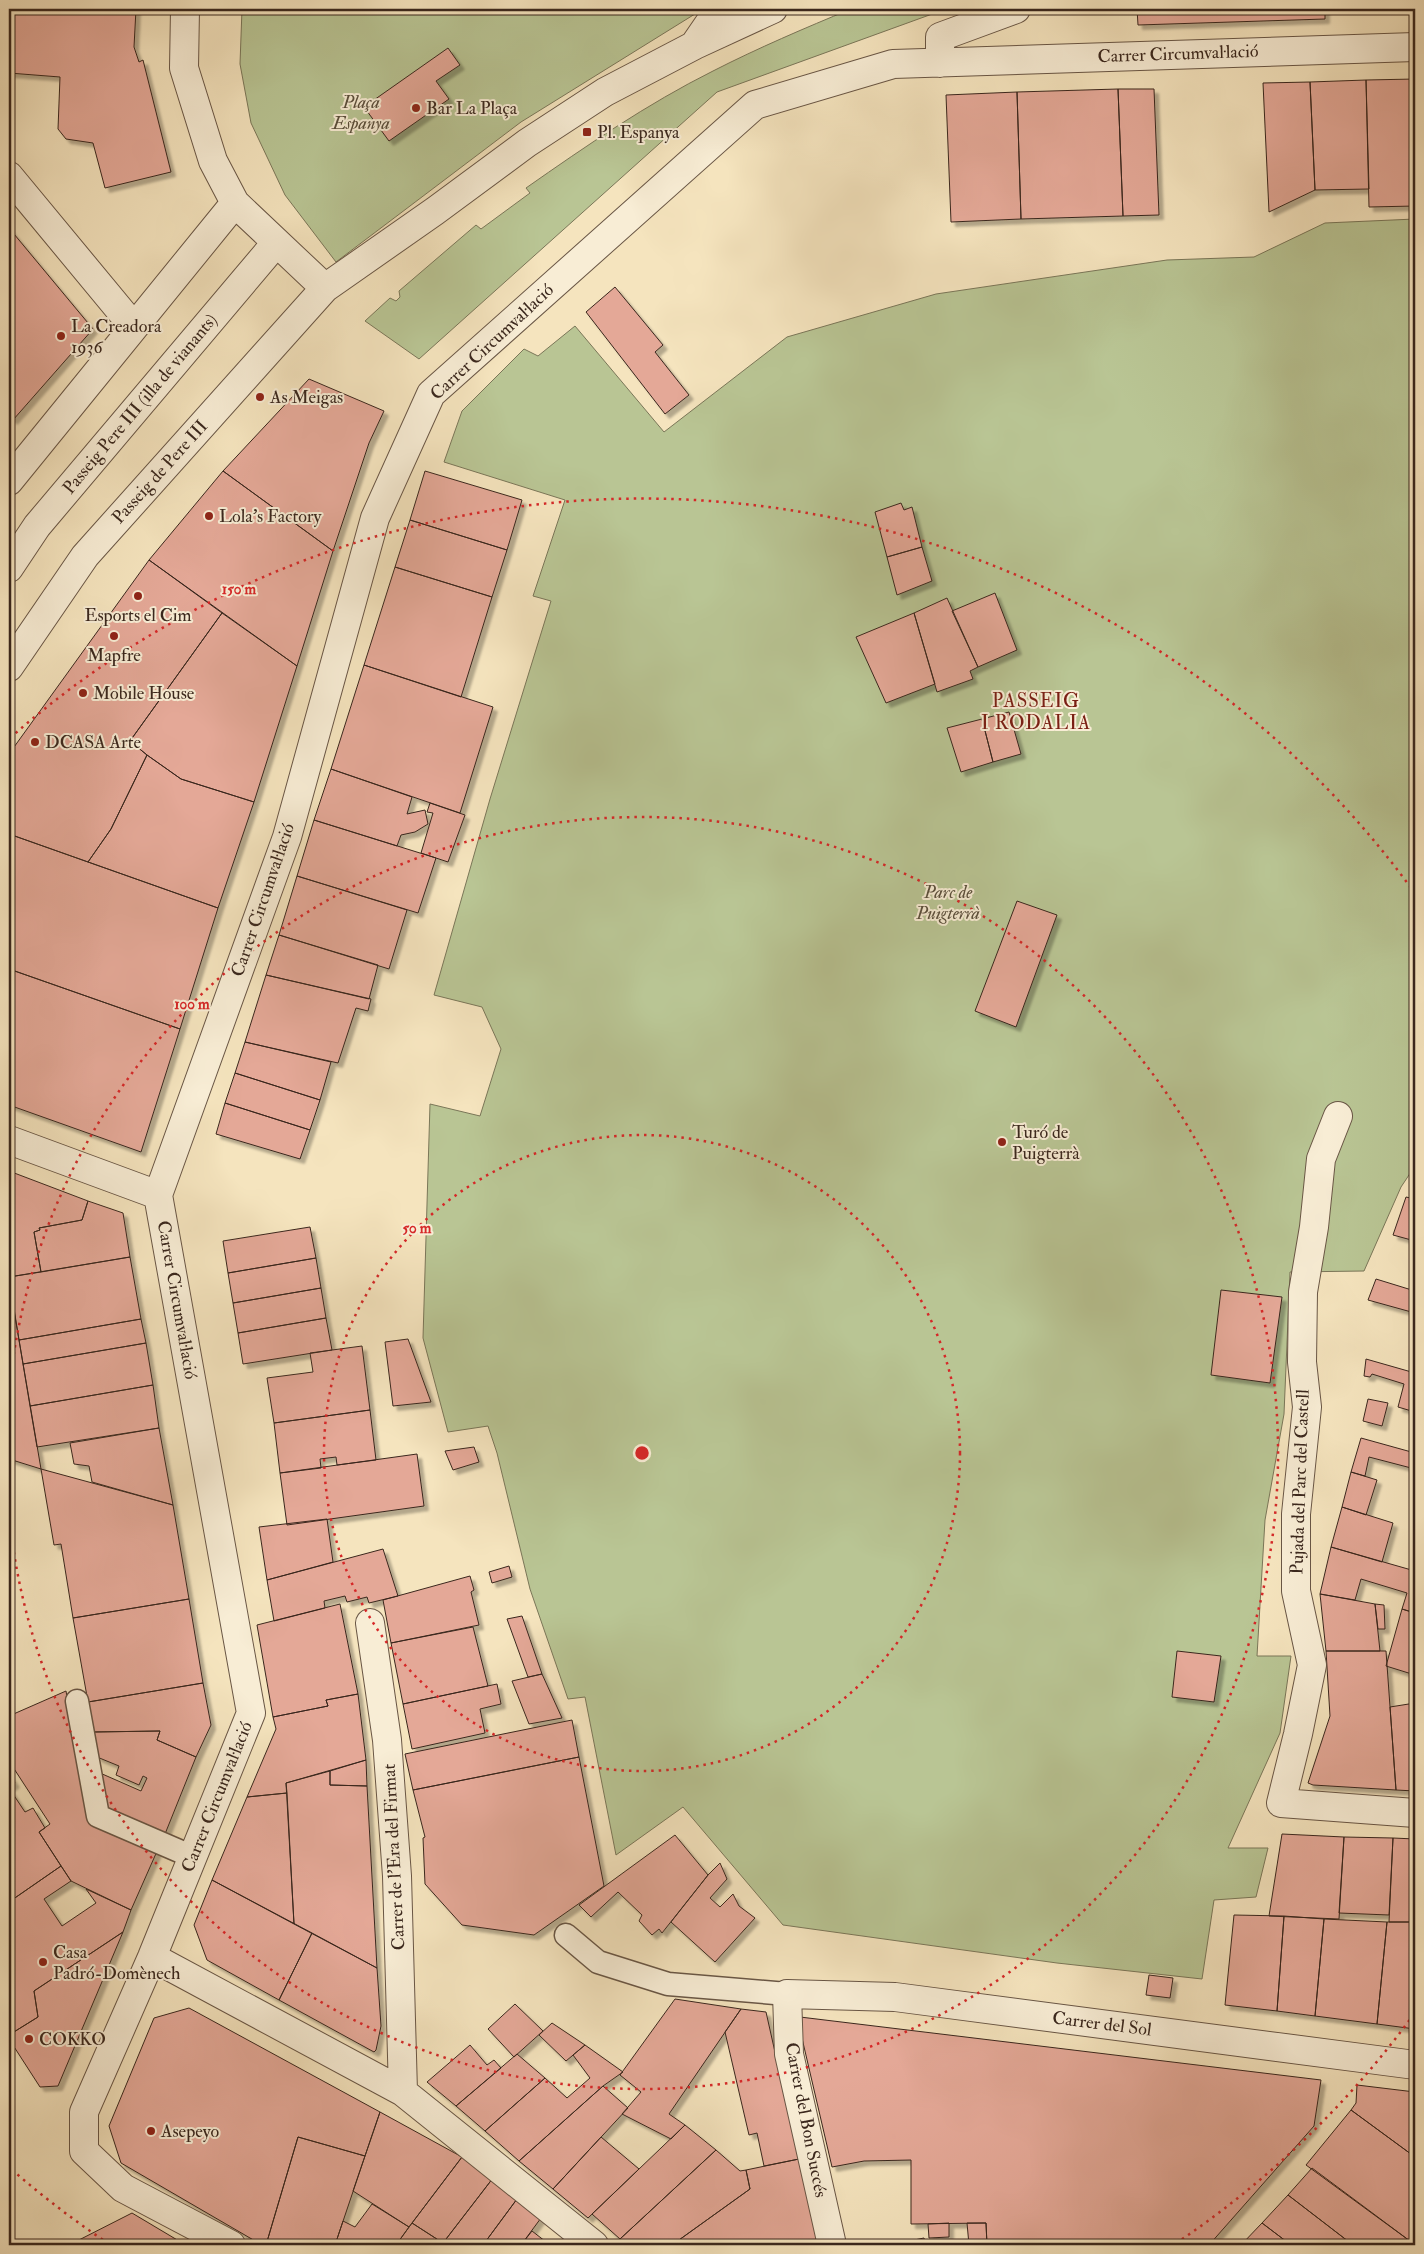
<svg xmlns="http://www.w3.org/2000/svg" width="1424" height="2254" viewBox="0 0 1424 2254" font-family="'IM FELL Double Pica',serif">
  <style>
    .green { fill: #b9c594; stroke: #7a7658 }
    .building { fill: #e4a897; stroke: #3a271d; filter: url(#shadow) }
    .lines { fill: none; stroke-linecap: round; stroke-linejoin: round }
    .lane-casing { stroke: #695645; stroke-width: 25 }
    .street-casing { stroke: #695645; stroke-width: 30 }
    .lane { stroke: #f8edd5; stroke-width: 22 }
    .street { stroke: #f8edd5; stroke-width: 28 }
    .ring { fill: none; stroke: #d62828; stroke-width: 2.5; stroke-dasharray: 2.5 5 }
    .poi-dot { fill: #8f2418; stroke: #f8edd5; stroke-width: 2 }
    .labels { text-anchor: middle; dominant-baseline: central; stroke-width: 4; stroke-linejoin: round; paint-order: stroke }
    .street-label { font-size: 18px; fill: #3a271d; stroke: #f8edd5 }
    .park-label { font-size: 18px; font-style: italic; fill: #5a4e3b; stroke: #f8edd5 }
    .poi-label { font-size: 18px; fill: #3a271d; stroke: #f8edd5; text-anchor: start }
    .neighbourhood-label { font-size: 19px; letter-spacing: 1px; fill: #7a1f14; stroke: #f8edd5 }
    .centre { fill: #d62828; stroke: #f8edd5; stroke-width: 2.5 }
    .ring-label { font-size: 15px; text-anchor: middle; font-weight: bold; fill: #d62828; stroke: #f8edd5; stroke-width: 4; stroke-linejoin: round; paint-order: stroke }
  </style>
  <defs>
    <filter id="shadow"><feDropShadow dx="4.5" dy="4.5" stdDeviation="1" flood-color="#0004"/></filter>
  </defs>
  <rect width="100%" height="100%" fill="#f5e4be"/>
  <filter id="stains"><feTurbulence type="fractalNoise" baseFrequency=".004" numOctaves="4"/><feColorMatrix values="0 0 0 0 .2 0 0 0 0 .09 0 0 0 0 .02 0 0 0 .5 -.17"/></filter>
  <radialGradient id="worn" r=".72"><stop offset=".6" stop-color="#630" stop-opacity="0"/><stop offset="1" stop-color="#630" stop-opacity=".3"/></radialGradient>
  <path class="green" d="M242 9H703L521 122 336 262 285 195 251 123 240 64Z
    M851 9H946L717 92 419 359 365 321 390 298 396 301 400 297 399 291 476 225 481 229 530 193 526 188C586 146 647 104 713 71 758 48 805 28 851 9Z
    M1415 219V1166L1401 1187 1364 1271 1290 1272 1284 1414 1265 1520 1257 1656H1291L1280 1733 1228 1848H1268L1256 1897 1214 1900 1202 1979 1057 1963 783 1925 683 1807 616 1855 585 1697 568 1699 530 1589 497 1453 488 1426 448 1432 423 1338 430 1104 480 1116 501 1049 482 1007 434 995 490 799 551 601 533 596 565 500 444 462 462 411 524 349 538 356 575 326 664 432 787 337 936 294 1167 260 1254 257 1325 223Z"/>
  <path class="building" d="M9 9H136L134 47 139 62 143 60 171 172 105 188 93 143 66 139 58 129 60 77 9 73Z
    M1137 9H1325V19L1138 25Z
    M448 48 460 65 436 81 449 99 389 141 364 107Z
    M1415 79V206L1369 207 1366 80Z
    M1366 80 1369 189 1315 190 1310 82Z
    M1310 82 1315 190 1269 212 1263 83Z
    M1118 89H1154L1159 215 1123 216Z
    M1118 89 1123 216 1021 219 1017 92Z
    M1017 92 1021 219 951 222 946 95Z
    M9 228 93 329 13 420 9 417Z
    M615 287 663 345 655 352 689 395 665 414 586 312Z
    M309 379 384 411 369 443 333 551 223 471Z
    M223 471 333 551 297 666 149 560Z
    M425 471 522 500 507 550 410 520Z
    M901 503 904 510 912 507 922 547 887 557 875 512Z
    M410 520 507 550 492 597 395 567Z
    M922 547 932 581 897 595 887 557Z
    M149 560 222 613 130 741 147 755 111 829 88 862 9 834V754Z
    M395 567 492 597 461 697 364 665Z
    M995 593 1017 650 978 667 952 611Z
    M947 598 978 667 970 671 973 679 937 692 914 613Z
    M222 613 297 666 254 802 181 779 147 755 130 741Z
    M914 613 935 684 886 703 856 637Z
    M364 665 493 707 460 813 331 769Z
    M1009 712 1021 754 993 762 982 719Z
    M982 719 993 762 961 772 947 728Z
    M147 755 181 779 254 802 218 908 88 862 111 829Z
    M331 769 412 797 407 814 425 810 428 824 415 832 401 835 397 846 314 820Z
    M430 803 465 815 448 862 421 853 433 813 427 812Z
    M314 820 436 858 418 913 297 876Z
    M9 834 218 908 180 1029 9 969Z
    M297 876 407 910 389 969 279 935Z
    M1017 901 1057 915 1016 1027 975 1011Z
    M279 935 378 965 369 999 266 975Z
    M9 969 180 1029 141 1152 9 1105Z
    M266 975 371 999 368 1011 356 1008 338 1063 245 1042Z
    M245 1042 331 1062 320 1100 235 1073Z
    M235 1073 320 1100 310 1130 225 1103Z
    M225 1103 310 1130 300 1159 216 1134Z
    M9 1171 88 1201 82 1220 39 1228 40 1230 34 1232 41 1272 9 1277Z
    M1406 1197 1415 1199V1241L1393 1235Z
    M88 1201 123 1213 130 1257 41 1272 34 1232 40 1230 39 1228 82 1220Z
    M310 1227 316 1258 228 1273 223 1241Z
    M130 1257 141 1319 19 1340 9 1277Z
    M316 1258 321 1288 233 1303 228 1273Z
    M1376 1279 1415 1291V1313L1368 1300Z
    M9 1282 19 1340 41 1469 9 1459Z
    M321 1288 326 1318 238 1333 233 1303Z
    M1221 1290 1282 1297 1270 1383 1211 1375Z
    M326 1318 332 1350 243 1364 238 1333Z
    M141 1319 146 1343 23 1364 19 1340Z
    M408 1339 431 1402 393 1406 385 1342Z
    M146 1343 153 1385 30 1406 23 1364Z
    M362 1346 370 1410 274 1423 267 1378 313 1372 310 1353Z
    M1366 1359 1415 1373V1412L1398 1407 1404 1384 1372 1374 1370 1377 1364 1376Z
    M153 1385 159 1428 37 1447 30 1406Z
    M1368 1399 1388 1403 1382 1426 1363 1421Z
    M370 1410 376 1460 337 1465 336 1457 320 1459 321 1468 280 1473 274 1423Z
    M159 1428 173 1505 92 1482 89 1466 74 1464 70 1443Z
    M1361 1438 1415 1453V1469L1369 1457 1365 1476 1351 1472Z
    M474 1447 479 1462 453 1470 445 1451Z
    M417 1454 424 1506 287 1525 280 1473Z
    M41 1469 173 1505 189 1599 73 1618 61 1544 54 1545Z
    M1351 1472 1377 1480 1366 1515 1342 1507Z
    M1342 1507 1393 1523 1382 1562 1331 1547Z
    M1412 1517 1415 1518V1529L1410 1527Z
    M327 1519 333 1562 267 1580 259 1527Z
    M1331 1547 1415 1571V1613L1402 1609 1407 1593 1361 1579 1355 1600 1320 1594Z
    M383 1549 398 1596 369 1603 367 1597 347 1602 345 1596 324 1601 325 1608 274 1621 267 1580Z
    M509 1566 512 1577 492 1583 489 1572Z
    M470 1576 474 1590 471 1592 479 1625 391 1643 383 1600Z
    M1320 1594 1375 1604 1380 1651H1326Z
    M189 1599 203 1683 88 1702 73 1618Z
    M340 1604 358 1694 326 1700 328 1706 273 1717 257 1625Z
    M1375 1604 1384 1605 1385 1629H1378Z
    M1402 1609 1415 1613V1675L1386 1666Z
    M522 1616 542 1674 528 1677 507 1619Z
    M473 1627 488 1686 403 1704 391 1643Z
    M1177 1651 1221 1656 1214 1702 1172 1697Z
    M1326 1651H1386L1396 1790 1313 1785 1308 1783 1330 1716Z
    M542 1674 562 1718 529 1724 512 1681Z
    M203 1683 211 1725 196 1757 157 1740 160 1731 93 1732 88 1702Z
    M497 1684 501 1704 480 1709 485 1733 412 1749 403 1704Z
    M66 1691 88 1821 158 1849 131 1910 71 1881 39 1832 50 1824 9 1761V1716Z
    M358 1694 366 1760 286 1783 287 1793 247 1797 276 1729 273 1717 328 1706 326 1700Z
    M1415 1703V1791L1396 1790 1390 1707Z
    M572 1720 579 1757 413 1790 405 1754Z
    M160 1731 157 1740 196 1757 165 1834 114 1814 105 1804 100 1773 141 1791 147 1778 143 1776 139 1785 116 1775 119 1766 97 1757 93 1732Z
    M579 1757 604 1886 534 1935 462 1925 425 1884 423 1838 425 1837 413 1790Z
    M366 1760 367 1786 330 1785V1771Z
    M330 1771V1785L367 1786 377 1968 294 1924 286 1783Z
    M9 1774 15 1783 9 1788 25 1812 33 1808 45 1828 39 1832 61 1866 9 1902Z
    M287 1793 294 1924 212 1880 247 1797Z
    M1282 1834 1344 1837 1339 1919 1269 1916Z
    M675 1835 708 1875 662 1933 659 1929 652 1935 639 1921 642 1915 618 1892 591 1917 579 1905Z
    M1344 1837 1393 1838 1389 1915 1339 1913Z
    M1393 1838 1415 1839V1922H1389Z
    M720 1863 727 1879 710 1898 720 1907 733 1894 739 1906 755 1918 715 1962 671 1922 708 1875Z
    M61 1866 71 1881 44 1899 62 1926 96 1903 86 1889 131 1910 123 1932 34 1991 38 2017 9 2035V1923L11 1922 9 1919V1902Z
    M212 1880 312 1933 279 2000 207 1960 194 1925Z
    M1234 1915 1284 1916 1277 2011 1225 2005Z
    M1284 1916 1324 1919 1315 2016 1277 2011Z
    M1324 1919 1387 1922 1377 2024 1315 2016Z
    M1387 1922H1415V2029L1377 2024Z
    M123 1932 58 2086 40 2087 9 2039V2035L38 2017 34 1991Z
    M312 1933 377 1968 381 2026 376 2050 374 2052 279 2000Z
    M1149 1975 1173 1978 1170 1998 1146 1995Z
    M675 1999 741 2009 669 2114 685 2125 671 2139 622 2114 641 2092 620 2075Z
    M515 2004 543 2031 514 2057 488 2029Z
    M189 2008 380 2112 365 2156 298 2137 266 2245H262L121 2163 109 2126 154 2018Z
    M741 2009 766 2012 799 2159 764 2166 757 2133 749 2135 725 2032Z
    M800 2017 1321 2080 1314 2126 1209 2245H987L986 2223 911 2224V2160L864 2161 832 2167 798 2021Z
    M552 2023 585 2045 566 2061 539 2035Z
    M470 2045 487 2065 494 2060 501 2068 456 2106 427 2082Z
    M585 2045 623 2072 603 2086 519 2161 485 2131 545 2078 567 2098 590 2078 573 2055Z
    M517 2054 545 2078 485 2131 456 2106Z
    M1357 2085 1415 2092V2157L1351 2110 1356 2103Z
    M603 2086 628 2108 553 2189 519 2161Z
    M1351 2110 1415 2157 1414 2244 1306 2165Z
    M380 2112 462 2157 409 2227 353 2191Z
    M685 2125 716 2150 620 2239 592 2214Z
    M298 2137 365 2156 335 2245H266Z
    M601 2137 639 2169 588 2218 553 2189Z
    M716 2150 740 2171 746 2170 750 2189 672 2245H628L620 2239Z
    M462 2157 493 2178 443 2243 412 2223Z
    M799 2159 818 2245H672L750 2189 746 2170Z
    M1312 2168 1414 2244 1413 2245H1353L1288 2195Z
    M493 2178 517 2199 483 2245H446L443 2243Z
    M1288 2195 1353 2245H1291L1262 2223Z
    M517 2199 541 2218 521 2245H483Z
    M372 2204 409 2227 396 2245H335L343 2221 355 2227Z
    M132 2213 184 2244 74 2245 73 2243Z
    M412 2223 443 2243 442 2245H396Z
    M949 2223V2237L929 2238 928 2224Z
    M967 2223H986L987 2245H969Z
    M1262 2223 1291 2245H1241Z
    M532 2231 550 2245H521Z
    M190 2236 206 2245H183Z
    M924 2238 926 2245H905L904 2242Z"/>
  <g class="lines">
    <defs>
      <path id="lane" d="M77 1701 98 1816 193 1857
        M566 1935 598 1962 668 1984 787 1994"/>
      <path id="street" d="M185 9 184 68 213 161 235 203 325 288
        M695 44 719 9
        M940 63V37L1016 9
        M9 176 134 327
        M9 481 235 203
        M9 568 37 526 276 243
        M9 667 85 556 325 288 435 211 527 143 605 92 695 45 773 9
        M1338 1116 1321 1159 1314 1227 1303 1292 1302 1362 1307 1407 1296 1514V1591L1312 1665 1298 1734 1281 1803 1415 1813
        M9 1140 158 1195
        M370 1623 387 1740 397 1876 403 2092
        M152 1957 403 2092 594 2245
        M231 2245 123 2188 84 2151V2112L152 1957 251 1713 158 1195 287 837 375 518 431 394 755 105 893 64 1415 47
        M832 2245 789 2054 787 1994 895 1997 1415 2065"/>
    </defs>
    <use href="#lane" class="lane-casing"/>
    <use href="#street" class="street-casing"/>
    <use href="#lane" class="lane"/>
    <use href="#street" class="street"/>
  </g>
  <g class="ring">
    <circle cx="642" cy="1453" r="318"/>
    <path d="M9 1392A636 636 0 1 1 9 1514"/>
    <path d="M1414 2014A954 954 0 0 1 1175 2244M109 2244A954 954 0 0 1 10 2168M10 738A954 954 0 0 1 1414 892"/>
  </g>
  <g class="poi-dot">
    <circle cx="416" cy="108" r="5"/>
    <rect x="582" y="127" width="10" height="10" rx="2.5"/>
    <circle cx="61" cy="336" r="5"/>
    <circle cx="260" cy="397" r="5"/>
    <circle cx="209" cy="516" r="5"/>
    <circle cx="138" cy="596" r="5"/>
    <circle cx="114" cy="636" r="5"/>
    <circle cx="83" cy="693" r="5"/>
    <circle cx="35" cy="742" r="5"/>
    <circle cx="1002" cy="1142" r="5"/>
    <circle cx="43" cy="1962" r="5"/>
    <circle cx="29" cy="2039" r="5"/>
    <circle cx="151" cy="2131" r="5"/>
  </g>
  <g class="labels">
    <g class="street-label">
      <text transform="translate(1178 54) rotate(-2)">Carrer Circumval·lació</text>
      <text transform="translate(492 342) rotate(-43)">Carrer Circumval·lació</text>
      <text transform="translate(140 404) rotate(-50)">Passeig Pere III (illa de vianants)</text>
      <text transform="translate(160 472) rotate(-48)">Passeig de Pere III</text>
      <text transform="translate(263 900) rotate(-71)">Carrer Circumval·lació</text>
      <text transform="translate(177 1300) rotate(80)">Carrer Circumval·lació</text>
      <text transform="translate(1300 1482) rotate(-88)">Pujada del Parc del Castell</text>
      <text transform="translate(217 1797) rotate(-68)">Carrer Circumval·lació</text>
      <text transform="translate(394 1857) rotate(-93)">Carrer de l'Era del Firmat</text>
      <text transform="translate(1102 2024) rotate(7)">Carrer del Sol</text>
      <text transform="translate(806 2120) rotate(79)">Carrer del Bon Succés</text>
    </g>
    <g class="park-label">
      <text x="361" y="102">Plaça<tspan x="361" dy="21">Espanya</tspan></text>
      <text x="948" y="892">Parc de<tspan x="948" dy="21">Puigterrà</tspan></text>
    </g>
    <g class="poi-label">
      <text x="426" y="108">Bar La Plaça</text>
      <text x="597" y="132">Pl. Espanya</text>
      <text x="71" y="326">La Creadora<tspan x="71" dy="21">1936</tspan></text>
      <text x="270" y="397">As Meigas</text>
      <text x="219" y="516">Lola’s Factory</text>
      <text x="138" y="615" text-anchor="middle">Esports el Cim</text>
      <text x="114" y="655" text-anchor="middle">Mapfre</text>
      <text x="93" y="693">Mobile House</text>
      <text x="45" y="742">DCASA Arte</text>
      <text x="1012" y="1132">Turó de<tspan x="1012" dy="21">Puigterrà</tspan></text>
      <text x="53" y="1952">Casa<tspan x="53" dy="21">Padró-Domènech</tspan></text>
      <text x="39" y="2039">COKKO</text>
      <text x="161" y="2131">Asepeyo</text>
    </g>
    <g class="neighbourhood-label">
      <text x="1036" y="701">PASSEIG<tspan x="1036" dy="22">I RODALIA</tspan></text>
    </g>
  </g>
  <circle cx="642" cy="1453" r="8" class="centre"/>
  <g class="ring-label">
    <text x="239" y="594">150 m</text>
    <text x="192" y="1009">100 m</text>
    <text x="417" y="1233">50 m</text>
  </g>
  <rect width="1424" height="2254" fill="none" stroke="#f5e4be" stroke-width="30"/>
  <rect x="10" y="10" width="1404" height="2234" fill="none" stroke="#3a271d" stroke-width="2.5"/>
  <rect x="15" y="15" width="1394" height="2224" fill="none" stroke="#3a271d"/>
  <rect width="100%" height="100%" filter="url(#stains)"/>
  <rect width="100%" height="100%" fill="url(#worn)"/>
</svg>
